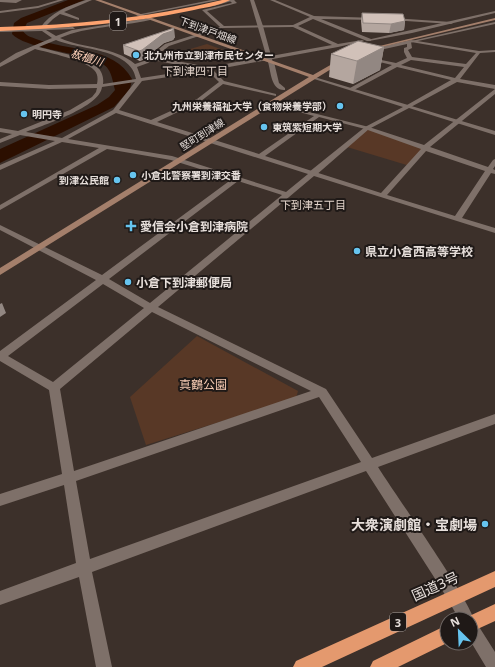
<svg xmlns="http://www.w3.org/2000/svg" width="495" height="667" viewBox="0 0 495 667" font-family="'Noto Sans','Noto Sans JP',sans-serif">
  <style>
    .green { fill: #583826 }
    .water { fill: #2c0f00 }
    .lines { fill: none; stroke-linecap: round; stroke-linejoin: round }
    .minor { fill: #7e7069; fill-rule: evenodd }
    .tertiary { fill: #7e7069; fill-rule: evenodd }
    .secondary { fill: #a47f6b; fill-rule: evenodd }
    .trunk { fill: #e4996e; fill-rule: evenodd }
    .motorway { fill: #fda370; fill-rule: evenodd }
    .wall { fill: #b4a69f }
    .shaded-wall { fill: #928782 }
    .building { fill: #d1c1b9; stroke: #928782 }
    .poi-dot { fill: #66c4ef; stroke: #1f1917; stroke-width: 1.5 }
    .labels { text-anchor: middle; dominant-baseline: central; stroke-width: 4; stroke-linejoin: round; paint-order: stroke }
    .far-street-label { font-size: 10px; fill: #e7dfdb; stroke: #1f1917 }
    .far-poi-label { font-size: 10px; font-weight: bold; fill: #e7dfdb; stroke: #1f1917; text-anchor: start }
    .shield { fill: #1f1917; stroke: #aba4a0; stroke-width: 1 }
    .shield-label { font-size: 11px; font-weight: bold; fill: #e7dfdb }
    .far-water-label { font-size: 11px; font-style: italic; fill: #ffd2ba; stroke: #1f1917 }
    .far-neighbourhood-label { font-size: 11px; fill: #e2d3ca; stroke: #1f1917 }
    .poi-label { font-size: 12px; font-weight: bold; fill: #e7dfdb; stroke: #1f1917; text-anchor: start }
    .park-label { font-size: 12px; fill: #f7cbb3; stroke: #1f1917 }
    .near-poi-label { font-size: 14px; font-weight: bold; fill: #e7dfdb; stroke: #1f1917; text-anchor: end }
    .near-street-label { font-size: 14px; fill: #e7dfdb; stroke: #1f1917 }
  </style>
  <rect width="100%" height="100%" fill="#3c302a"/>
  <path class="green" d="M207 44 226 51 199 58 179 55 187 50Z
    M368 129 427 150 410 166 347 147Z
    M197 336 298 391 296 398 146 445 130 397Z"/>
  <path class="water" d="M68 0H84L27 23 23 31C26 36 31 37 36 39 67 51 114 46 132 79L130 89 114 107 0 163V149L97 105 109 97 115 90C113 83 112 74 108 69 106 65 99 62 95 61 74 52 25 48 12 34L14 23 21 18Z"/>
  <g class="lines">
    <path class="minor" d="M0 0H22L16 3 0 2Z
      M58 0H64L38 8 0 13V11L38 6Z
      M86 0H92L64 12 79 18V20L60 14 53 19 44 28 73 27 75 29 46 30 56 36 72 30 150 18V20C120 27 87 26 60 38 84 49 114 46 135 64L144 61 165 44 220 27 202 10 232 3 229 0H234L237 3 207 11 224 26 293 25 310 17 270 0H275L314 16 377 18 375 20 321 19 371 39V41H367L313 19 298 26 338 44 362 40 364 41 338 47 213 70 224 81 276 94V96L223 84 201 101 157 122 259 154 314 116 269 104V102L369 127 424 145 495 89V94L430 147 488 167 493 160 495 159V166L493 169 495 170V174L491 173 462 218 495 228V233L314 176 158 307 326 389 372 458 495 414V424L378 467C391 488 474 606 474 621L476 622 495 652V667H486L471 642V619H459L441 588 366 471 92 572 112 667H96L79 577 0 605V591L76 563 64 485 0 506V494L62 474 49 390 0 361V351L96 280 0 230V225L102 275 232 179 171 160 107 149 0 210V205L99 148 62 142 0 170V165L55 141 20 135 0 143V139L12 134 0 132V128L18 131 70 110 92 97 96 92 97 88 49 89 0 86V82L49 85 97 84C98 79 98 74 94 70 87 61 47 52 35 49L0 67V63L16 53 52 38 42 31 0 32V30L40 28C51 12 68 6 86 0ZM293 27 332 45 209 67 155 57 169 46 223 28ZM56 40C79 50 131 48 136 79L103 84C104 78 102 71 97 67 84 56 56 52 39 47ZM152 60 200 69 141 78 137 67 148 63ZM208 71 219 82 197 99 151 120 119 110 142 81ZM135 82 113 110 62 138 26 132C44 125 100 107 102 87ZM116 113 308 174 286 192 172 156 68 139ZM319 117 365 129 421 149 381 193 265 156ZM426 151 485 171 455 216 387 195ZM238 181 282 195 150 303 109 279ZM103 284 144 308 53 382 8 356ZM152 312 311 391 74 471 60 389ZM319 397 361 462 90 559 76 481Z
      M393 18 451 22 453 23 451 24 391 20Z
      M411 40 479 51 495 50V52L480 53 460 79 495 85V89L457 82 409 108 406 106 407 105 451 80 397 67 354 90H350V88L392 65 367 59V57L396 63 407 58 404 52V48L407 47V44L380 50 370 47V45L380 47ZM411 42 476 53 466 64 412 57 408 50 412 48ZM411 60 464 67 455 78 401 65Z
      M271 60 274 62 279 83 285 88V90C271 91 271 72 268 62Z"/>
    <path class="tertiary" d="M211 0H219L138 16 136 15Z
      M228 0H235L214 6 212 5Z
      M250 0H254L263 26 273 63 268 62Z
      M495 11V13L412 33 369 41 367 40Z
      M495 22V24L409 43 407 42Z
      M311 76 495 131V135L409 108 369 129 315 176H309V172L365 127 403 107 311 78Z"/>
    <path class="secondary" d="M95 0H101L313 75 339 60 344 61 0 275V268L309 77Z
      M495 18V20L365 51 363 50Z"/>
    <path class="trunk" d="M495 571V587L322 667H293L296 661Z
      M495 604V621L471 632V619L465 618Z
      M447 625V643L398 667H370L373 661Z"/>
    <path class="motorway" d="M222 0H230C219 6 202 8 189 11 127 24 64 28 0 31V27C75 25 149 18 222 0Z"/>
  </g>
  <path class="wall" d="M362 13 405 21 404 30 389 33 362 32 361 21Z
    M175 37 173 40 164 43 144 59 140 61 124 54 123 45Z
    M384 47 380 70 353 84 329 77 331 54Z"/>
  <path class="shaded-wall" d="M405 21 404 30 389 33 391 24Z
    M174 28 175 37 173 40 164 43 144 59 140 61 139 51 163 34Z
    M384 47 380 70 353 84 357 61Z
    M2 303 6 313 0 317V304Z"/>
  <path class="building" d="M362 13 403 14 405 21 391 24 363 23Z
    M174 28 172 31 163 34 142 50 139 51 123 45Z
    M358 41 384 47 357 61 331 54Z"/>
  <g class="poi-dot">
    <circle cx="136" cy="55" r="4"/>
    <circle cx="340" cy="106" r="4"/>
    <circle cx="24" cy="114" r="4"/>
    <circle cx="264" cy="127" r="4"/>
    <circle cx="133" cy="175" r="4"/>
    <circle cx="117" cy="180" r="4"/>
    <path d="M129 220h4v4h4v4h-4v4h-4v-4h-4v-4h4z"/>
    <circle cx="357" cy="251" r="4"/>
    <circle cx="128" cy="282" r="4"/>
    <circle cx="485" cy="524" r="4"/>
  </g>
  <g class="labels">
    <g class="far-street-label">
      <text transform="translate(208 30) rotate(20)">下到津戸畑線</text>
      <text transform="translate(202 134) rotate(-32)">堅町到津線</text>
    </g>
    <g class="far-poi-label">
      <text x="144" y="55">北九州市立到津市民センター</text>
      <text x="332" y="106" text-anchor="end">九州栄養福祉大学（食物栄養学部）</text>
      <text x="32" y="114">明円寺</text>
      <text x="272" y="127">東筑紫短期大学</text>
      <text x="141" y="175">小倉北警察署到津交番</text>
      <text x="109" y="180" text-anchor="end">到津公民館</text>
    </g>
    <g class="shield">
      <rect x="110" y="12" width="16" height="18" rx="3"/>
      <rect x="390" y="613" width="16" height="18" rx="3"/>
    </g>
    <g class="shield-label">
      <text x="118" y="21">1</text>
      <text x="398" y="622">3</text>
    </g>
    <g class="far-water-label">
      <text transform="translate(87 57) rotate(17)">板櫃川</text>
    </g>
    <g class="far-neighbourhood-label">
      <text x="195" y="70">下到津四丁目</text>
      <text x="313" y="204">下到津五丁目</text>
    </g>
    <g class="poi-label">
      <text x="140" y="226">愛信会小倉到津病院</text>
      <text x="365" y="251">県立小倉西高等学校</text>
      <text x="136" y="282">小倉下到津郵便局</text>
    </g>
    <g class="park-label">
      <text x="203" y="384">真鶴公園</text>
    </g>
    <g class="near-poi-label">
      <text x="477" y="524">大衆演劇館・宝劇場</text>
    </g>
    <g class="near-street-label">
      <text transform="translate(435 586) rotate(-24)">国道3号</text>
    </g>
  </g>
  <g transform="translate(459 631) rotate(336)"><circle r="19" fill="#1f1917" stroke="#6f6865"/>
  <path d="M0-3L7 15L0 10L-7 15Z" fill="#66c4ef"/>
  <text y="-6" font-size="11" font-weight="bold" text-anchor="middle" fill="#e7dfdb">N</text>
  </g>
</svg>
